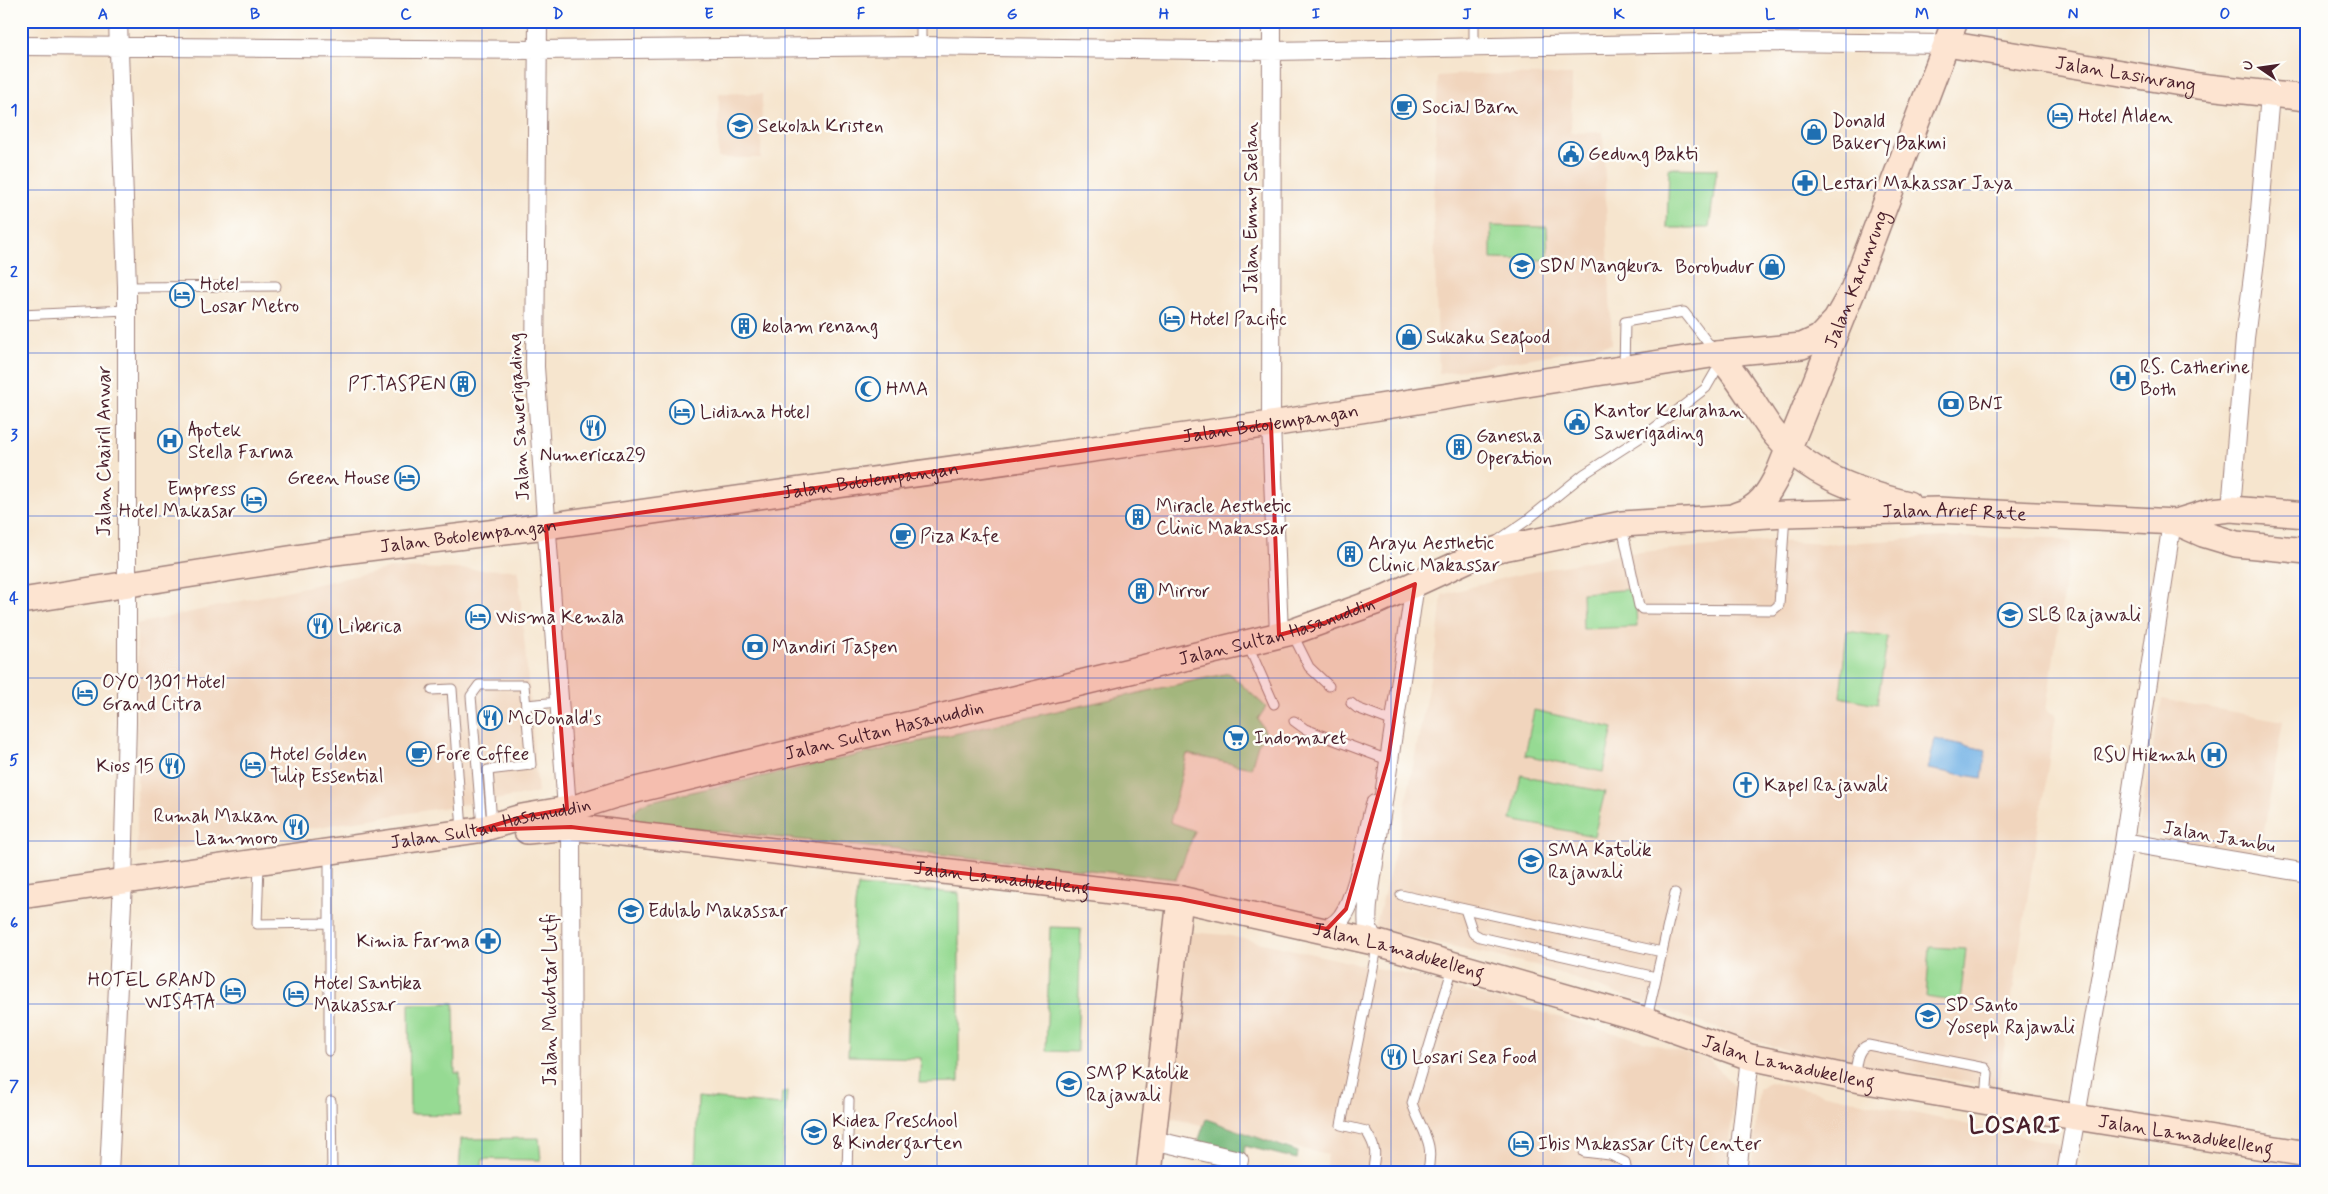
<svg xmlns="http://www.w3.org/2000/svg" width="2328" height="1194" viewBox="0 0 2328 1194" font-family="Mynerve,sans-serif">
  <style>
    .built { fill: #f1d5bd }
    .green { fill: #96da93; stroke: #707c5f }
    .forest { fill: #78ba7d; stroke: #616c54 }
    .water { fill: #73b2e6; stroke: #5e6888 }
    .lines { fill: none; stroke-linecap: round; stroke-linejoin: round }
    .lane-casing { stroke: #a0827c; stroke-width: 11 }
    .street-casing { stroke: #a0827c; stroke-width: 20 }
    .secondary-casing { stroke: #a0827c; stroke-width: 28 }
    .lane { stroke: #fff; stroke-width: 9 }
    .street { stroke: #fff; stroke-width: 18 }
    .secondary { stroke: #fde4d1; stroke-width: 25 }
    .marked { fill: #d62828; fill-opacity: 0.2; stroke: #d62828; stroke-width: 4; stroke-linejoin: round }
    .grid { fill: none; stroke: #1d4ed8; stroke-width: 1; stroke-opacity: 0.55 }
    .labels { text-anchor: middle; dominant-baseline: central; stroke-width: 5; stroke-linejoin: round; paint-order: stroke }
    .street-label { font-size: 19px; fill: #4a1f2b; stroke: #fdfcf7 }
    .poi-label { font-size: 19px; fill: #4a1f2b; stroke: #fdfcf7; text-anchor: start }
    .district-label { font-size: 24px; font-weight: bold; letter-spacing: 1px; fill: #4a1f2b; stroke: #fdfcf7 }
    .neatline { fill: none; stroke: #1d4ed8; stroke-width: 2 }
    .grid-label { font-size: 16px; text-anchor: middle; font-weight: bold; fill: #1d4ed8 }
  </style>
  <rect width="100%" height="100%" fill="#fdfcf7"/>
  <filter id="ink" filterUnits="userSpaceOnUse"><feTurbulence type="fractalNoise" baseFrequency=".02" numOctaves="2"/><feDisplacementMap in="SourceGraphic" scale="10" xChannelSelector="R" yChannelSelector="G"/><feConvolveMatrix kernelMatrix="1 2 1 2 8 2 1 2 1" color-interpolation-filters="sRGB"/></filter>
  <filter id="wash" filterUnits="userSpaceOnUse"><feTurbulence type="fractalNoise" baseFrequency=".0096" numOctaves="4" result="noise"/><feDisplacementMap in="SourceGraphic" scale="20" xChannelSelector="R" yChannelSelector="G"/><feGaussianBlur stdDeviation="1.12" result="paint"/><feColorMatrix in="noise" values="0 0 0 0 0 0 0 0 0 0 0 0 0 0 0 0 0 1.4 0 .05"/><feComposite in="paint" operator="in"/></filter>
  <g filter="url(#wash)">
    <rect width="100%" height="100%" fill="#f6e5ce"/>
    <path class="built" d="M1469 74 1572 75 1571 133 1603 132 1612 344 1439 374 1433 205 1438 76Z
      M719 93 762 94 761 158H718Z
      M1944 537 2050 538 2071 542 2046 710 2056 715 1998 1087 1806 1056 1745 1038 1535 965 1375 929 1400 833 1437 642 1442 595 1512 576 1629 553 1769 541 1830 544Z
      M391 568 518 570 538 793 137 855V624Z
      M2162 699 2283 721 2260 854 2137 833Z
      M1189 932 1226 935 1417 977 1710 1060 1735 1087 1726 1173H1324L1328 1155 1163 1116Z
      M1769 1082 2063 1145 2058 1173H1751L1759 1090Z"/>
    <path class="green" d="M1669 168 1717 169 1709 228H1667Z
      M1491 226 1547 227 1548 260 1491 259Z
      M1635 589 1637 627 1583 629 1582 593Z
      M1847 631 1888 637 1877 704 1840 697Z
      M1229 673 1266 707 1258 719 1267 735 1258 744 1251 768 1187 754 1170 822 1195 831 1176 879 649 824 637 821 634 813 639 806 647 802Z
      M1534 710 1613 728 1603 772 1525 755Z
      M1521 775 1605 792 1594 836 1511 820Z
      M858 886 959 893V1082L919 1083 921 1058 848 1056 855 905Z
      M1050 927 1081 928 1077 1052 1046 1051Z
      M1930 947 1966 949 1960 1002 1926 997Z
      M454 1003 455 1073H460V1115L410 1114 409 1004Z
      M782 1092H787L781 1173H695L698 1097 781 1105Z
      M539 1138 541 1160 483 1159 481 1173H459L461 1139Z"/>
    <path class="forest" d="M1206 1119 1298 1152 1297 1159 1245 1146 1241 1173H1215L1217 1158 1198 1142Z"/>
    <path class="water" d="M1935 739 1986 750 1982 778 1928 769Z"/>
  </g>
  <g filter="url(#ink)">
    <g class="lines">
      <defs>
        <path id="lane" d="M921 21V46
          M1474 21V47
          M127 287 276 286
          M21 315 126 310
          M1624 368 1625 322 1684 312 1715 352
          M1622 527 1639 606 1642 609 1773 610 1779 605 1785 515
          M1497 541 1526 521 1584 474 1649 432 1706 388 1721 362
          M1292 633 1309 667 1329 686
          M1247 643 1274 704
          M432 690 452 689 462 830
          M1351 703 1357 708 1394 722
          M526 705 559 702
          M1294 721 1305 729 1388 760
          M482 827 471 696 479 685H524L531 765 488 770 492 823
          M329 853V1051
          M259 863 257 924 329 923
          M1401 895 1662 952 1647 1018
          M1465 909 1473 933 1480 937 1656 977
          M1662 952 1675 893
          M1855 1078C1856 1067 1856 1049 1868 1045L1985 1068 1988 1073 1986 1101
          M331 1101 332 1173
          M1584 1152 1610 1155 1625 1162 1627 1173
          M847 1173 849 1100
          M1372 1173C1376 1153 1377 1149 1366 1131L1341 1125 1378 943
          M1427 1173C1436 1142 1421 1131 1412 1103L1453 967"/>
        <path id="street" d="M538 21 535 367 567 809
          M1272 21 1271 424 1279 635
          M21 46 538 50 921 46 1273 51 1763 42 1947 44
          M2231 509 2245 338 2257 245 2270 95
          M571 827 572 1173
          M2124 842 2307 873
          M1319 930C1329 929 1336 925 1342 917 1360 891 1366 835 1375 804
          M1378 943C1365 932 1367 920 1368 904L1415 584
          M1153 1140 1239 1160 1236 1173
          M109 1173 123 882 127 722V287L118 21
          M1737 1173 1750 1057
          M2066 1173 2124 842 2172 522"/>
        <g id="secondary">
          <path id="s1" d="M1947 44 2199 86 2307 98"/>
          <path d="M1717 354C1738 375 1753 404 1770 428 1803 473 1856 491 1908 504"/>
          <path id="s2" d="M1737 515C1760 508 1769 493 1779 472L1852 292 1955 21"/>
          <path d="M2176 522 2203 534 2236 544 2307 551"/>
          <path id="s3" d="M21 601 327 553 546 526 1271 424 1717 354 1802 346 1819 338 1836 320 1852 292"/>
          <path id="s4" d="M527 831 571 827 1180 899 1378 943 1646 1020 1750 1057 1855 1079 2076 1117 2307 1154"/>
          <path id="s5" d="M21 896 478 830 522 817 574 808 615 795 1292 632 1378 601 1471 558 1498 549 1622 524 1785 514 1938 510 2176 522 2212 511 2231 509 2307 515"/>
          <path d="M1149 1173 1180 899"/>
        </g>
      </defs>
      <use href="#lane" class="lane-casing"/>
      <use href="#street" class="street-casing"/>
      <use href="#secondary" class="secondary-casing"/>
      <use href="#lane" class="lane"/>
      <use href="#street" class="street"/>
      <use href="#secondary" class="secondary"/>
    </g>
  </g>
  <path class="marked" d="M1271 424 1279 635 1324 623 1415 584 1388 760 1346 909 1327 929 1180 899 571 827 478 830 522 817 567 809 546 526Z"/>
  <path class="grid" d="M179 21V1173M331 21V1173M482 21V1173M634 21V1173M785 21V1173M937 21V1173M1088 21V1173M1240 21V1173M1391 21V1173M1543 21V1173M1694 21V1173M1846 21V1173M1997 21V1173M2149 21V1173M21 190H2307M21 353H2307M21 516H2307M21 678H2307M21 841H2307M21 1004H2307"/>
  <defs>
    <symbol id="cafe-ring" viewBox="-11 -11 22 22"><circle r="9.5" fill="#fdfcf7" stroke="#1f6fb2" stroke-width="1.5"/><path d="M-5.5-4.5H6V0H3Q3 3.5 0 3.5H-2.5Q-5.5 3.5-5.5 0ZM3-3.2v2h1.7v-2ZM-6 4.5H4V6H-6Z" fill="#1f6fb2"/></symbol>
    <symbol id="hotel-ring" viewBox="-11 -11 22 22"><circle r="9.5" fill="#fdfcf7" stroke="#1f6fb2" stroke-width="1.5"/><path d="M-6-4.5h1.5V1H6V5H4.5V3h-9V5H-6ZM-4 0a1.8 1.8 0 1 1 3.6 0ZM.5 0V-2.5h3Q6-2.5 6 0Z" fill="#1f6fb2"/></symbol>
    <symbol id="school-ring" viewBox="-11 -11 22 22"><circle r="9.5" fill="#fdfcf7" stroke="#1f6fb2" stroke-width="1.5"/><path d="M0-5L7-2L0 1L-7-2ZM-4 1L0 2.5L4 1V4Q0 6-4 4Z" fill="#1f6fb2"/></symbol>
    <symbol id="shop-ring" viewBox="-11 -11 22 22"><circle r="9.5" fill="#fdfcf7" stroke="#1f6fb2" stroke-width="1.5"/><path d="M-5-2.5h2.3a2.7 3.5 0 0 1 5.4 0H5L5.5 6h-11ZM-1.5-2.5h3a1.5 2.3 0 0 0-3 0Z" fill="#1f6fb2"/></symbol>
    <symbol id="civic-ring" viewBox="-11 -11 22 22"><circle r="9.5" fill="#fdfcf7" stroke="#1f6fb2" stroke-width="1.5"/><path d="M-.6-6.5H3V-4.5H.6V-3L4-1V1h2V6H-6V1h2V-1L-.6-3ZM-1.2 2.5V6h2.4V2.5Z" fill="#1f6fb2"/></symbol>
    <symbol id="pharmacy-ring" viewBox="-11 -11 22 22"><circle r="9.5" fill="#fdfcf7" stroke="#1f6fb2" stroke-width="1.5"/><path d="M-2-6h4v4h4v4h-4v4h-4v-4h-4v-4h4Z" fill="#1f6fb2"/></symbol>
    <symbol id="building-ring" viewBox="-11 -11 22 22"><circle r="9.5" fill="#fdfcf7" stroke="#1f6fb2" stroke-width="1.5"/><path d="M-4-6H4V6H1V3H-1V6H-4ZM-2.5-4.3h1.7v1.8h-1.7ZM.8-4.3h1.7v1.8H.8ZM-2.5-1h1.7V.8h-1.7ZM.8-1h1.7V.8H.8Z" fill="#1f6fb2"/></symbol>
    <symbol id="hospital-ring" viewBox="-11 -11 22 22"><circle r="9.5" fill="#fdfcf7" stroke="#1f6fb2" stroke-width="1.5"/><path d="M-5-5h3v3.5h4V-5h3V5h-3V1.5h-4V5h-3Z" fill="#1f6fb2"/></symbol>
    <symbol id="mosque-ring" viewBox="-11 -11 22 22"><circle r="9.5" fill="#fdfcf7" stroke="#1f6fb2" stroke-width="1.5"/><path d="M3.5-4.9A6 6 0 1 0 3.5 4.9A5 5 0 1 1 3.5-4.9Z" fill="#1f6fb2"/></symbol>
    <symbol id="bank-ring" viewBox="-11 -11 22 22"><circle r="9.5" fill="#fdfcf7" stroke="#1f6fb2" stroke-width="1.5"/><path d="M-6-4H6V4H-6ZM0-2.3a2.3 2.3 0 1 0 0 4.6a2.3 2.3 0 1 0 0-4.6Z" fill="#1f6fb2"/></symbol>
    <symbol id="restaurant-ring" viewBox="-11 -11 22 22"><circle r="9.5" fill="#fdfcf7" stroke="#1f6fb2" stroke-width="1.5"/><path d="M-5-6h1v4h1v-4h1v4h1v-4h1v5L-1.5 .5V6h-2V.5L-5-1ZM5-6V6H3V1.5H1.5Q1.5-4 5-6Z" fill="#1f6fb2"/></symbol>
    <symbol id="supermarket-ring" viewBox="-11 -11 22 22"><circle r="9.5" fill="#fdfcf7" stroke="#1f6fb2" stroke-width="1.5"/><path d="M-6-5.5h2.5l.6 2H6L4.5 2H-2.5L-4.4-4H-6ZM-1.5 3.2a1.3 1.3 0 1 0 .1 0ZM3 3.2a1.3 1.3 0 1 0 .1 0Z" fill="#1f6fb2"/></symbol>
    <symbol id="church-ring" viewBox="-11 -11 22 22"><circle r="9.5" fill="#fdfcf7" stroke="#1f6fb2" stroke-width="1.5"/><path d="M-1.2-6h2.4v3.5h3.3v2.4h-3.3V6h-2.4V-.1h-3.3v-2.4h3.3Z" fill="#1f6fb2"/></symbol>
  </defs>
  <g fill-rule="evenodd">
    <use href="#cafe-ring" x="1390" y="93" width="28" height="28"/>
    <use href="#hotel-ring" x="2046" y="102" width="28" height="28"/>
    <use href="#school-ring" x="726" y="112" width="28" height="28"/>
    <use href="#shop-ring" x="1800" y="118" width="28" height="28"/>
    <use href="#civic-ring" x="1557" y="140" width="28" height="28"/>
    <use href="#pharmacy-ring" x="1791" y="169" width="28" height="28"/>
    <use href="#school-ring" x="1508" y="252" width="28" height="28"/>
    <use href="#shop-ring" x="1758" y="253" width="28" height="28"/>
    <use href="#hotel-ring" x="168" y="281" width="28" height="28"/>
    <use href="#hotel-ring" x="1158" y="305" width="28" height="28"/>
    <use href="#building-ring" x="730" y="312" width="28" height="28"/>
    <use href="#shop-ring" x="1395" y="323" width="28" height="28"/>
    <use href="#hospital-ring" x="2109" y="364" width="28" height="28"/>
    <use href="#building-ring" x="449" y="370" width="28" height="28"/>
    <use href="#mosque-ring" x="854" y="375" width="28" height="28"/>
    <use href="#bank-ring" x="1937" y="390" width="28" height="28"/>
    <use href="#hotel-ring" x="668" y="398" width="28" height="28"/>
    <use href="#civic-ring" x="1563" y="408" width="28" height="28"/>
    <use href="#restaurant-ring" x="579" y="414" width="28" height="28"/>
    <use href="#hospital-ring" x="156" y="427" width="28" height="28"/>
    <use href="#building-ring" x="1445" y="433" width="28" height="28"/>
    <use href="#hotel-ring" x="393" y="464" width="28" height="28"/>
    <use href="#hotel-ring" x="240" y="486" width="28" height="28"/>
    <use href="#building-ring" x="1124" y="503" width="28" height="28"/>
    <use href="#cafe-ring" x="889" y="522" width="28" height="28"/>
    <use href="#building-ring" x="1336" y="540" width="28" height="28"/>
    <use href="#building-ring" x="1127" y="577" width="28" height="28"/>
    <use href="#school-ring" x="1996" y="601" width="28" height="28"/>
    <use href="#hotel-ring" x="464" y="603" width="28" height="28"/>
    <use href="#restaurant-ring" x="306" y="612" width="28" height="28"/>
    <use href="#bank-ring" x="741" y="633" width="28" height="28"/>
    <use href="#hotel-ring" x="71" y="679" width="28" height="28"/>
    <use href="#restaurant-ring" x="476" y="704" width="28" height="28"/>
    <use href="#supermarket-ring" x="1222" y="724" width="28" height="28"/>
    <use href="#cafe-ring" x="405" y="740" width="28" height="28"/>
    <use href="#hospital-ring" x="2200" y="741" width="28" height="28"/>
    <use href="#hotel-ring" x="239" y="751" width="28" height="28"/>
    <use href="#restaurant-ring" x="158" y="752" width="28" height="28"/>
    <use href="#church-ring" x="1732" y="771" width="28" height="28"/>
    <use href="#restaurant-ring" x="282" y="813" width="28" height="28"/>
    <use href="#school-ring" x="1517" y="847" width="28" height="28"/>
    <use href="#school-ring" x="617" y="897" width="28" height="28"/>
    <use href="#pharmacy-ring" x="474" y="927" width="28" height="28"/>
    <use href="#hotel-ring" x="219" y="977" width="28" height="28"/>
    <use href="#hotel-ring" x="282" y="980" width="28" height="28"/>
    <use href="#school-ring" x="1914" y="1002" width="28" height="28"/>
    <use href="#restaurant-ring" x="1380" y="1043" width="28" height="28"/>
    <use href="#school-ring" x="1055" y="1070" width="28" height="28"/>
    <use href="#school-ring" x="800" y="1118" width="28" height="28"/>
    <use href="#hotel-ring" x="1507" y="1130" width="28" height="28"/>
  </g>
  <g class="labels">
    <g class="street-label">
      <text stroke="none"><textPath href="#s1" startOffset="181">Jalan Lasinrang</textPath></text>
      <text transform="translate(1251 208) rotate(-90)">Jalan Emmy Saelan</text>
      <text stroke="none"><textPath href="#s2" startOffset="270">Jalan Karunrung</textPath></text>
      <text transform="translate(519 417) rotate(-93)">Jalan Sawerigading</text>
      <text stroke="none"><textPath href="#s3" startOffset="1262">Jalan Botolempangan</textPath></text>
      <text transform="translate(104 451) rotate(-90)">Jalan Chairil Anwar</text>
      <text stroke="none"><textPath href="#s3" startOffset="858">Jalan Botolempangan</textPath></text>
      <text stroke="none"><textPath href="#s5" startOffset="1981">Jalan Arief Rate</textPath></text>
      <text stroke="none"><textPath href="#s3" startOffset="452">Jalan Botolempangan</textPath></text>
      <text stroke="none"><textPath href="#s5" startOffset="1285">Jalan Sultan Hasanuddin</textPath></text>
      <text stroke="none"><textPath href="#s5" startOffset="880">Jalan Sultan Hasanuddin</textPath></text>
      <text stroke="none"><textPath href="#s5" startOffset="475">Jalan Sultan Hasanuddin</textPath></text>
      <text transform="translate(2219 837) rotate(10)">Jalan Jambu</text>
      <text stroke="none"><textPath href="#s4" startOffset="478">Jalan Lamadukelleng</textPath></text>
      <text stroke="none"><textPath href="#s4" startOffset="882">Jalan Lamadukelleng</textPath></text>
      <text transform="translate(550 1000) rotate(-90)">Jalan Muchtar Lutfi</text>
      <text stroke="none"><textPath href="#s4" startOffset="1288">Jalan Lamadukelleng</textPath></text>
      <text stroke="none"><textPath href="#s4" startOffset="1692">Jalan Lamadukelleng</textPath></text>
    </g>
    <g class="poi-label">
      <text x="1422" y="107">Social Barn</text>
      <text x="2078" y="116">Hotel Alden</text>
      <text x="1832" y="121">Donald<tspan x="1832" dy="22">Bakery Bakmi</tspan></text>
      <text x="758" y="126">Sekolah Kristen</text>
      <text x="1588" y="154">Gedung Bakti</text>
      <text x="1822" y="183">Lestari Makassar Jaya</text>
      <text x="1540" y="266">SDN Mangkura</text>
      <text x="1754" y="267" text-anchor="end">Borobudur</text>
      <text x="200" y="284">Hotel<tspan x="200" dy="22">Losar Metro</tspan></text>
      <text x="1190" y="319">Hotel Pacific</text>
      <text x="762" y="326">kolam renang</text>
      <text x="1426" y="337">Sukaku Seafood</text>
      <text x="2140" y="367">RS. Catherine<tspan x="2140" dy="22">Both</tspan></text>
      <text x="446" y="384" text-anchor="end">PT.TASPEN</text>
      <text x="886" y="389">HMA</text>
      <text x="1968" y="404">BNI</text>
      <text x="1594" y="411">Kantor Kelurahan<tspan x="1594" dy="22">Sawerigading</tspan></text>
      <text x="700" y="412">Lidiana Hotel</text>
      <text x="188" y="430">Apotek<tspan x="188" dy="22">Stella Farma</tspan></text>
      <text x="1476" y="436">Ganesha<tspan x="1476" dy="22">Operation</tspan></text>
      <text x="593" y="455" text-anchor="middle">Numericca29</text>
      <text x="390" y="478" text-anchor="end">Green House</text>
      <text x="236" y="489" text-anchor="end">Empress<tspan x="236" dy="22">Hotel Makasar</tspan></text>
      <text x="1156" y="506">Miracle Aesthetic<tspan x="1156" dy="22">Clinic Makassar</tspan></text>
      <text x="920" y="536">Piza Kafe</text>
      <text x="1368" y="543">Arayu Aesthetic<tspan x="1368" dy="22">Clinic Makassar</tspan></text>
      <text x="1158" y="591">Mirror</text>
      <text x="2028" y="615">SLB Rajawali</text>
      <text x="496" y="617">Wisma Kemala</text>
      <text x="338" y="626">Liberica</text>
      <text x="772" y="647">Mandiri Taspen</text>
      <text x="102" y="682">OYO 1301 Hotel<tspan x="102" dy="22">Grand Citra</tspan></text>
      <text x="508" y="718">McDonald's</text>
      <text x="1254" y="738">Indomaret</text>
      <text x="270" y="754">Hotel Golden<tspan x="270" dy="22">Tulip Essential</tspan></text>
      <text x="436" y="754">Fore Coffee</text>
      <text x="2196" y="755" text-anchor="end">RSU Hikmah</text>
      <text x="154" y="766" text-anchor="end">Kios 15</text>
      <text x="1764" y="785">Kapel Rajawali</text>
      <text x="278" y="816" text-anchor="end">Rumah Makan<tspan x="278" dy="22">Lammoro</tspan></text>
      <text x="1548" y="850">SMA Katolik<tspan x="1548" dy="22">Rajawali</tspan></text>
      <text x="648" y="911">Edulab Makassar</text>
      <text x="470" y="941" text-anchor="end">Kimia Farma</text>
      <text x="216" y="980" text-anchor="end">HOTEL GRAND<tspan x="216" dy="22">WISATA</tspan></text>
      <text x="314" y="983">Hotel Santika<tspan x="314" dy="22">Makassar</tspan></text>
      <text x="1946" y="1005">SD Santo<tspan x="1946" dy="22">Yoseph Rajawali</tspan></text>
      <text x="1412" y="1057">Losari Sea Food</text>
      <text x="1086" y="1073">SMP Katolik<tspan x="1086" dy="22">Rajawali</tspan></text>
      <text x="832" y="1121">Kidea Preschool<tspan x="832" dy="22">&amp; Kindergarten</tspan></text>
      <text x="1538" y="1144">Ibis Makassar City Center</text>
    </g>
    <g class="district-label">
      <text x="2015" y="1126">LOSARI</text>
    </g>
  </g>
  <rect width="2328" height="1194" fill="none" stroke="#fdfcf7" stroke-width="55"/>
  <g transform="translate(2260 68) rotate(283)" stroke="#fdfcf7" stroke-width="4" paint-order="stroke">
  <path d="M0-4L9 19L0 12L-9 19Z" fill="#4a1f2b"/>
  <text y="-8" font-size="14" font-weight="bold" text-anchor="middle" fill="#4a1f2b">U</text>
  </g>
  <rect x="28" y="28" width="2272" height="1138" class="neatline"/>
  <g class="grid-label">
    <text x="103" y="19">A</text>
    <text x="255" y="19">B</text>
    <text x="406" y="19">C</text>
    <text x="558" y="19">D</text>
    <text x="709" y="19">E</text>
    <text x="861" y="19">F</text>
    <text x="1012" y="19">G</text>
    <text x="1164" y="19">H</text>
    <text x="1316" y="19">I</text>
    <text x="1467" y="19">J</text>
    <text x="1619" y="19">K</text>
    <text x="1770" y="19">L</text>
    <text x="1922" y="19">M</text>
    <text x="2073" y="19">N</text>
    <text x="2225" y="19">O</text>
    <text x="14" y="115">1</text>
    <text x="14" y="277">2</text>
    <text x="14" y="440">3</text>
    <text x="14" y="603">4</text>
    <text x="14" y="765">5</text>
    <text x="14" y="928">6</text>
    <text x="14" y="1091">7</text>
  </g>
</svg>
